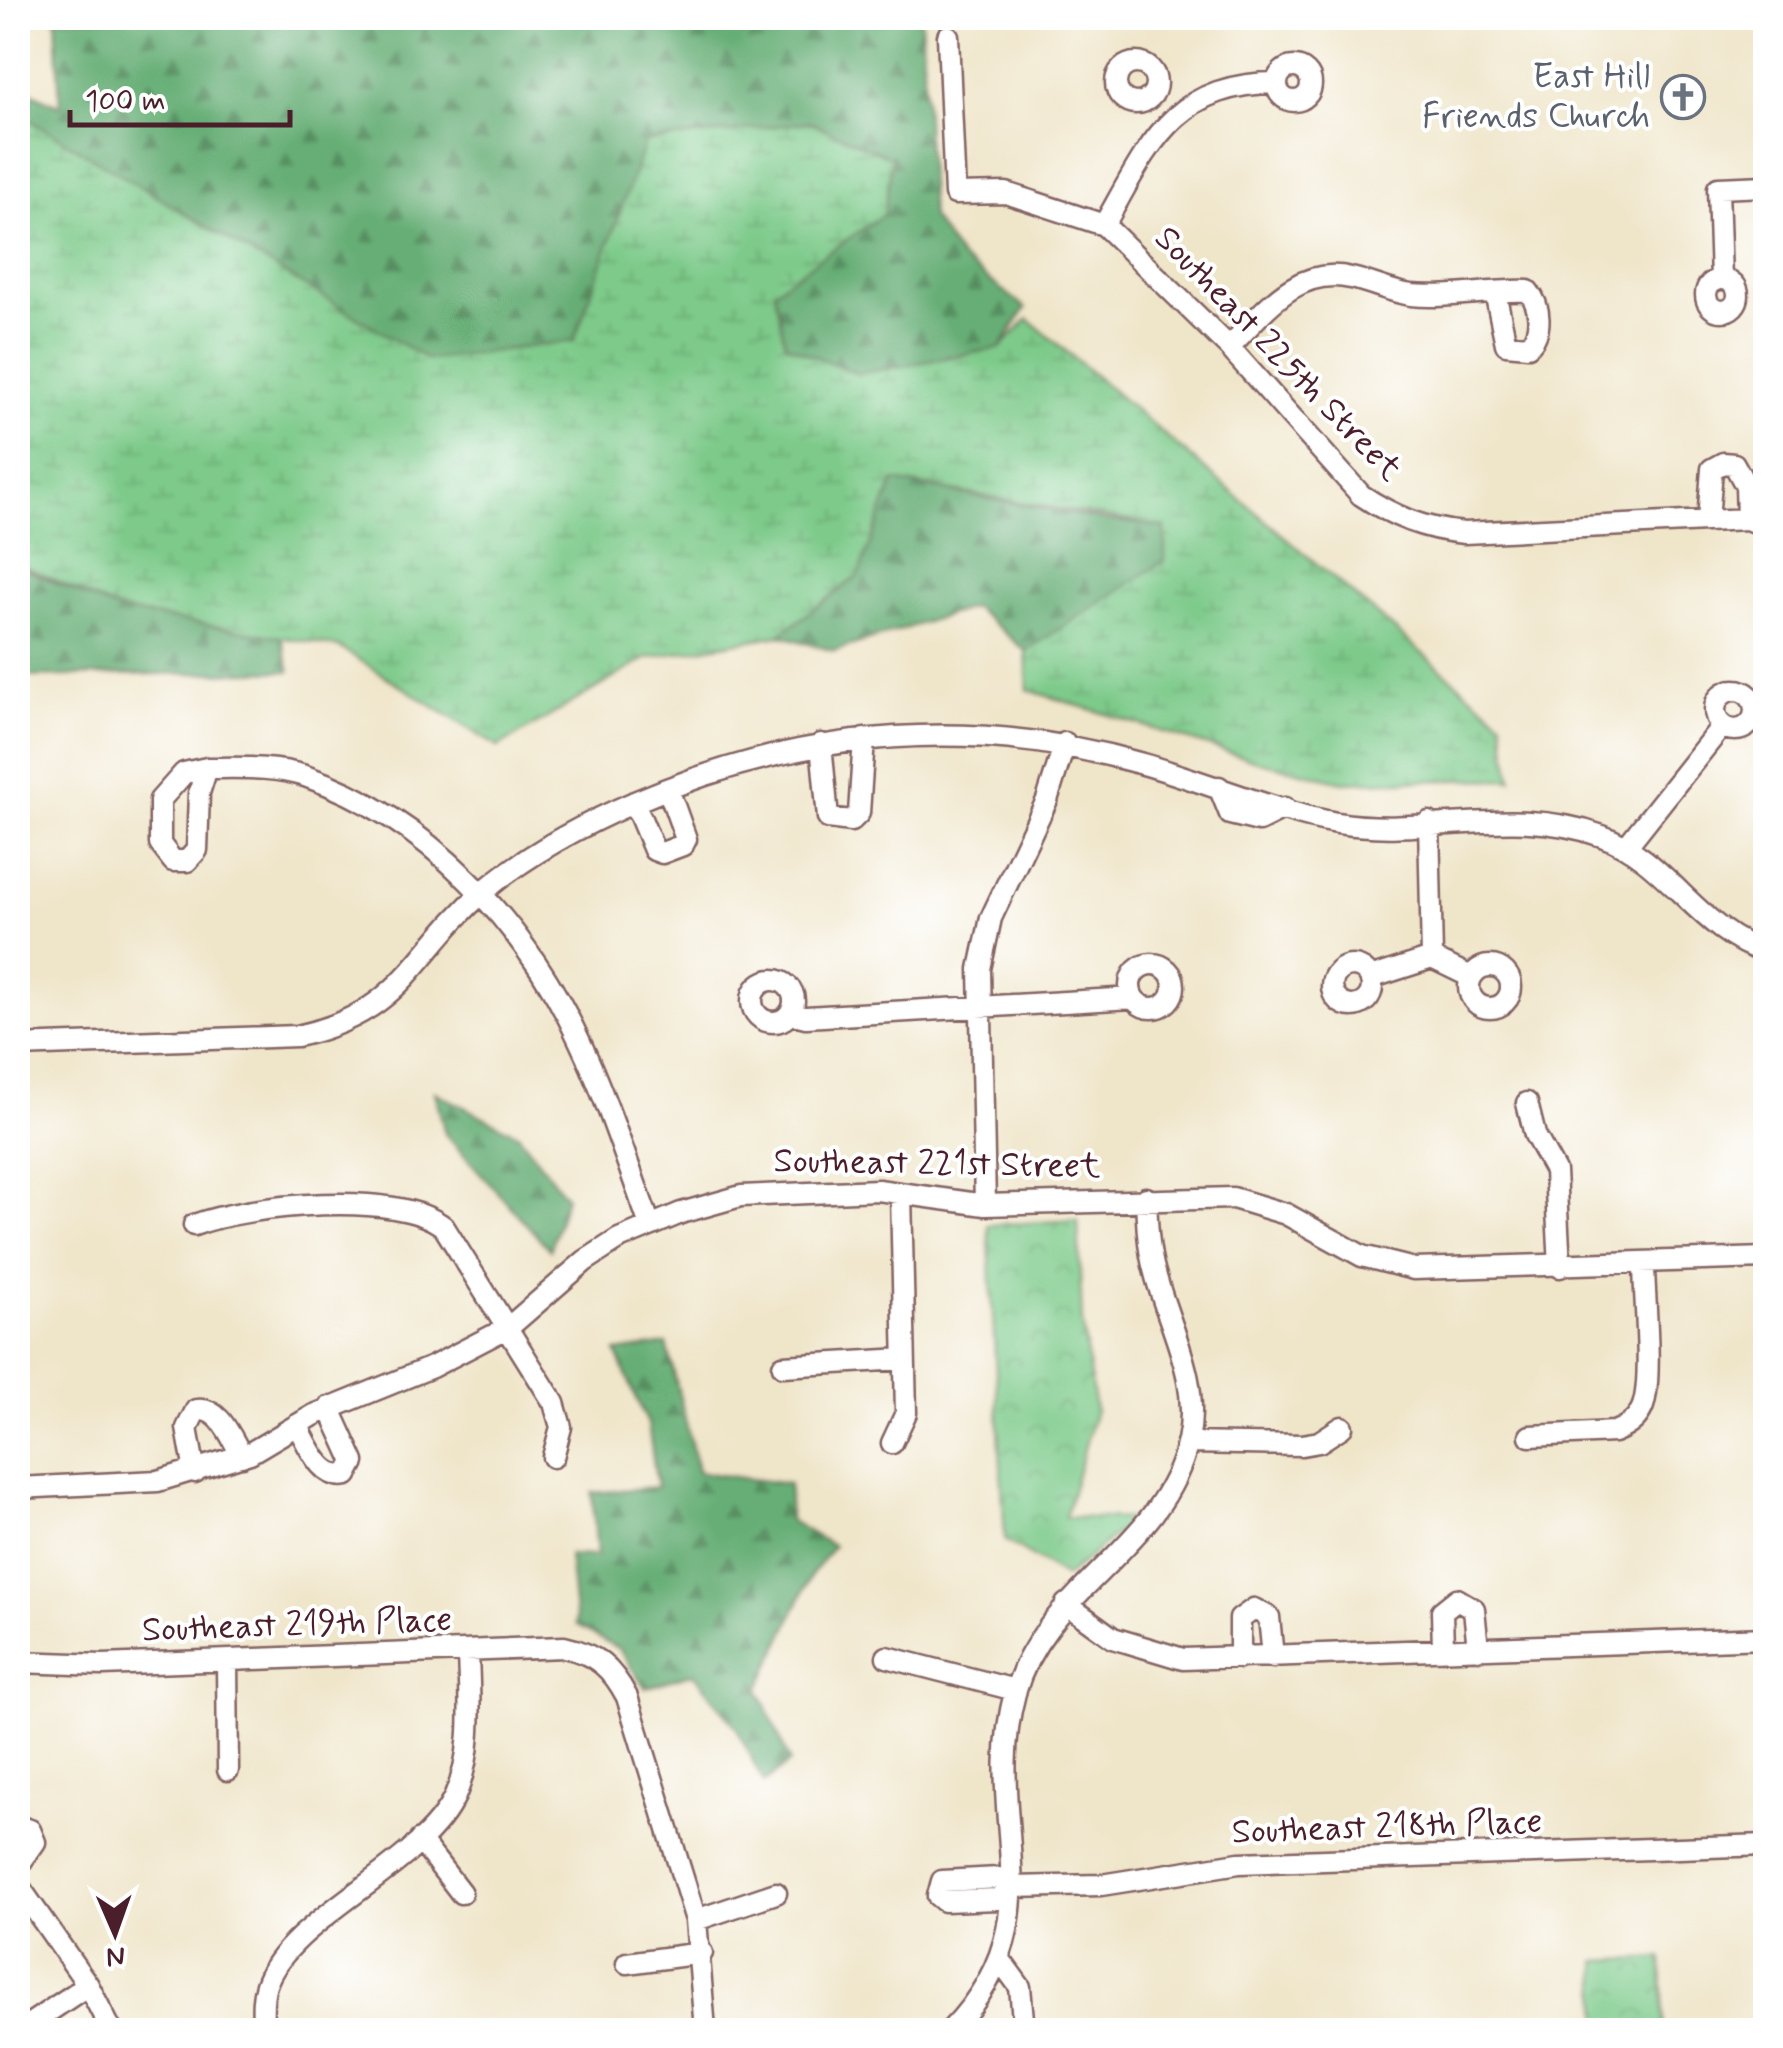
<svg xmlns="http://www.w3.org/2000/svg" width="1783" height="2048" viewBox="0 0 1783 2048" font-family="Mynerve,sans-serif">
  <style>
    .forest { fill: url(#forest-firs); stroke: #586650; stroke-width: 2.5 }
    .wetland { fill: url(#wetland-marsh); stroke: #64745a; stroke-width: 2.5 }
    .park { fill: url(#park-crowns); stroke: #64745a; stroke-width: 2.5 }
    .lines { fill: none; stroke-linecap: round; stroke-linejoin: round }
    .minor-casing { stroke: #846462; stroke-width: 25 }
    .minor { stroke: #fff; stroke-width: 20 }
    .labels { text-anchor: middle; dominant-baseline: central; stroke-width: 8; stroke-linejoin: round; paint-order: stroke }
    .worship-label { font-size: 35px; fill: #5b616d; stroke: #fff; text-anchor: end }
    .street-label { font-size: 35px; fill: #4a1f2b; stroke: #fff }
  </style>
  <defs>
    <pattern id="forest-firs" width="22" height="20" patternUnits="userSpaceOnUse" patternTransform="scale(2.5)"><rect width="22" height="20" fill="#66ae76"/><path d="M5 1l3.5 6h-7zM16 11l3.5 6h-7z" fill="#568d61"/></pattern>
    <pattern id="wetland-marsh" width="20" height="14" patternUnits="userSpaceOnUse" patternTransform="scale(2.5)"><rect width="20" height="14" fill="#7dca8a"/><path d="M1 5h8M5 5V1M11 12h8M15 12V8" fill="none" stroke="#6ead77"/></pattern>
    <pattern id="park-crowns" width="20" height="18" patternUnits="userSpaceOnUse" patternTransform="scale(2.5)"><rect width="20" height="18" fill="#7dca8a"/><path d="M2 6a3 3 0 1 1 6 0M12 15a3 3 0 1 1 6 0" fill="none" stroke="#6ead77"/></pattern>
  </defs>
  <rect width="100%" height="100%" fill="#fff"/>
  <filter id="ink" filterUnits="userSpaceOnUse"><feTurbulence type="fractalNoise" baseFrequency=".01" numOctaves="2"/><feDisplacementMap in="SourceGraphic" scale="20" xChannelSelector="R" yChannelSelector="G"/><feConvolveMatrix kernelMatrix="1 2 1 2 8 2 1 2 1" color-interpolation-filters="sRGB"/></filter>
  <filter id="wash" filterUnits="userSpaceOnUse"><feTurbulence type="fractalNoise" baseFrequency=".0048" numOctaves="4" result="noise"/><feDisplacementMap in="SourceGraphic" scale="40" xChannelSelector="R" yChannelSelector="G"/><feGaussianBlur stdDeviation="2.25" result="paint"/><feColorMatrix in="noise" values="0 0 0 0 0 0 0 0 0 0 0 0 0 0 0 0 0 1.4 0 .05"/><feComposite in="paint" operator="in"/></filter>
  <g filter="url(#wash)">
    <rect width="100%" height="100%" fill="#efe5c9"/>
    <path class="forest" d="M56 18H921L931 217 961 259 1026 308 1000 348 858 374 785 344 774 290 884 214 892 159 809 122 646 142 574 341 428 360 18 113V86L60 106Z
      M894 481 1104 520 1165 527 1166 560 1026 651 973 607 834 651 779 635 857 576Z
      M18 566 118 610 281 637 290 671 18 677Z
      M435 1092 519 1135 566 1197 550 1250 445 1134Z
      M667 1344 698 1472 789 1484V1520L833 1546 811 1575 759 1689 790 1762 764 1783 736 1727 694 1673 645 1688 619 1649 576 1625 569 1555 597 1556 592 1493 657 1487 648 1424 616 1352Z"/>
    <path class="wetland" d="M18 113 428 360 574 341 645 142 809 122 892 158 884 214 774 290 785 344 858 374 1000 348 1028 319 1502 721 1512 779 1343 782 1260 762 1028 690 1026 651 1165 560V527L894 481 858 576 779 635 647 658 498 747 339 647 118 610 24 566 18 555Z"/>
    <path class="park" d="M1078 1220 1082 1322 1095 1410 1065 1517 1134 1519 1066 1577 1005 1540 988 1225Z
      M1662 1958 1664 2029 1600 2030 1597 1961Z"/>
  </g>
  <g filter="url(#ink)">
    <g class="lines">
      <defs>
        <path id="minor" d="M948 36 955 194 1006 193 1104 225 1229 347 1361 495C1394 517 1424 529 1464 533L1747 519 1746 486 1734 464 1723 463 1712 469 1708 521
          M1116 83a20 20 0 1 1 40 0a20 20 0 1 1-40 0Z
          M1277 84a17 17 0 1 1 34 0a17 17 0 1 1-34 0Z
          M1104 225C1149 146 1172 83 1277 83
          M1721 279 1718 188 1766 186
          M1706 295a16 16 0 1 1 32 0a16 16 0 1 1-32 0Z
          M1229 347C1263 313 1296 265 1351 278 1371 282 1390 292 1411 295 1450 299 1489 289 1528 291 1541 306 1543 332 1528 346L1506 344 1495 292
          M1766 499 1747 519 1766 527
          M1715 710a20 20 0 1 1 40 0a20 20 0 1 1-40 0Z
          M821 744 828 818 851 821 859 813 864 739
          M207 768 184 773 160 800V844L173 861H187L197 850 199 793 207 768C239 768 274 766 305 776 428 818 526 925 579 1040 607 1099 627 1163 650 1225
          M1219 787 1230 814 1259 821 1285 808
          M634 802 654 850 662 853 683 845 686 839 668 789
          M1429 822 1432 958
          M1626 847 1722 726
          M1130 986a22 22 0 1 1 44 0a22 22 0 1 1-44 0Z
          M1469 987a21 21 0 1 1 42 0a21 21 0 1 1-42 0Z
          M1332 986a20 20 0 1 1 40 0a20 20 0 1 1-40 0Z
          M1370 978 1432 958 1471 977
          M752 1001a21 21 0 1 1 42 0a21 21 0 1 1-42 0Z
          M790 1013 806 1017 1133 998
          M18 1046 297 1036C405 1012 411 955 484 891 529 853 584 824 637 801 803 730 970 715 1143 764 1204 781 1278 813 1337 823 1426 837 1515 804 1602 836 1667 859 1700 933 1766 952
          M1527 1103 1535 1135 1555 1171 1560 1267
          M985 1205 980 969 991 918 1047 800 1065 743
          M194 1225C247 1205 399 1189 444 1227L554 1403 561 1427 553 1457
          M783 1366 904 1359
          M297 1425C308 1444 321 1481 347 1475L354 1462 329 1407
          M1530 1436 1614 1432C1627 1427 1638 1420 1643 1406 1653 1377 1644 1297 1644 1263
          M892 1443 906 1413 901 1193
          M1187 1443 1302 1445 1319 1442 1342 1427
          M195 1472 187 1428 196 1410C220 1406 231 1438 242 1456
          M18 1488 158 1481 250 1453 314 1415 432 1367 509 1327 585 1261 619 1239 681 1213 741 1196 878 1190 985 1205 1233 1198 1286 1214 1362 1256 1414 1269 1766 1258
          M1066 1604 1113 1638 1183 1659 1766 1638
          M1443 1650 1442 1611 1457 1599 1474 1609 1478 1649
          M887 1657 1015 1690
          M1240 1658V1619L1254 1609 1269 1617 1273 1657
          M227 1661 228 1770
          M18 1662 103 1665 564 1647C596 1654 612 1668 627 1697L696 1920 705 2030
          M18 1826 30 1830 35 1842 18 1866
          M420 1840 461 1893
          M999 1878 1012 1887 998 1899 944 1901 938 1896 942 1881Z
          M18 1885 88 1985 111 2030
          M1012 1887 1101 1885 1239 1863 1766 1845
          M696 1920 776 1893
          M1001 1961 1020 1987 1024 2030
          M627 1963 702 1953
          M21 2030 88 1985
          M263 2030C263 2015 261 2000 266 1985 288 1918 423 1867 455 1796 475 1750 469 1700 468 1651
          M951 2030C1061 1916 980 1821 1015 1693 1044 1588 1164 1549 1188 1441 1201 1379 1170 1331 1155 1273 1148 1249 1147 1223 1146 1198"/>
      </defs>
      <use href="#minor" class="minor-casing"/>
      <use href="#minor" class="minor"/>
    </g>
  </g>
  <defs>
    <symbol id="church-ring" viewBox="-11 -11 22 22"><circle r="9.5" fill="#fff" stroke="#6b7280" stroke-width="1.5"/><path d="M-1.2-6h2.4v3.5h3.3v2.4h-3.3V6h-2.4V-.1h-3.3v-2.4h3.3Z" fill="#6b7280"/></symbol>
  </defs>
  <g fill-rule="evenodd">
    <use href="#church-ring" x="1658" y="72" width="50" height="50"/>
  </g>
  <g class="labels">
    <g class="worship-label">
      <text x="1650" y="77">East Hill<tspan x="1650" dy="40">Friends Church</tspan></text>
    </g>
    <g class="street-label">
      <text transform="translate(1278 354) rotate(46)">Southeast 225th Street</text>
      <text transform="translate(937 1164) rotate(1)">Southeast 221st Street</text>
      <text transform="translate(297 1625) rotate(-2)">Southeast 219th Place</text>
      <text transform="translate(1387 1827) rotate(-2)">Southeast 218th Place</text>
    </g>
  </g>
  <rect width="1783" height="2048" fill="none" stroke="#fff" stroke-width="60"/>
  <g transform="translate(115 1933) rotate(178)" stroke="#ffffff" stroke-width="8" paint-order="stroke">
  <path d="M0-8L18 38L0 25L-18 38Z" fill="#4a1f2b"/>
  <text y="-15" font-size="28" font-weight="bold" text-anchor="middle" fill="#4a1f2b">N</text>
  </g>
  <path d="M70 110v15h220v-15" fill="none" stroke="#4a1f2b" stroke-width="5"/>
  <text x="85" y="110" font-size="30" fill="#4a1f2b" stroke="#ffffff" stroke-width="8" paint-order="stroke">100 m</text>
</svg>
